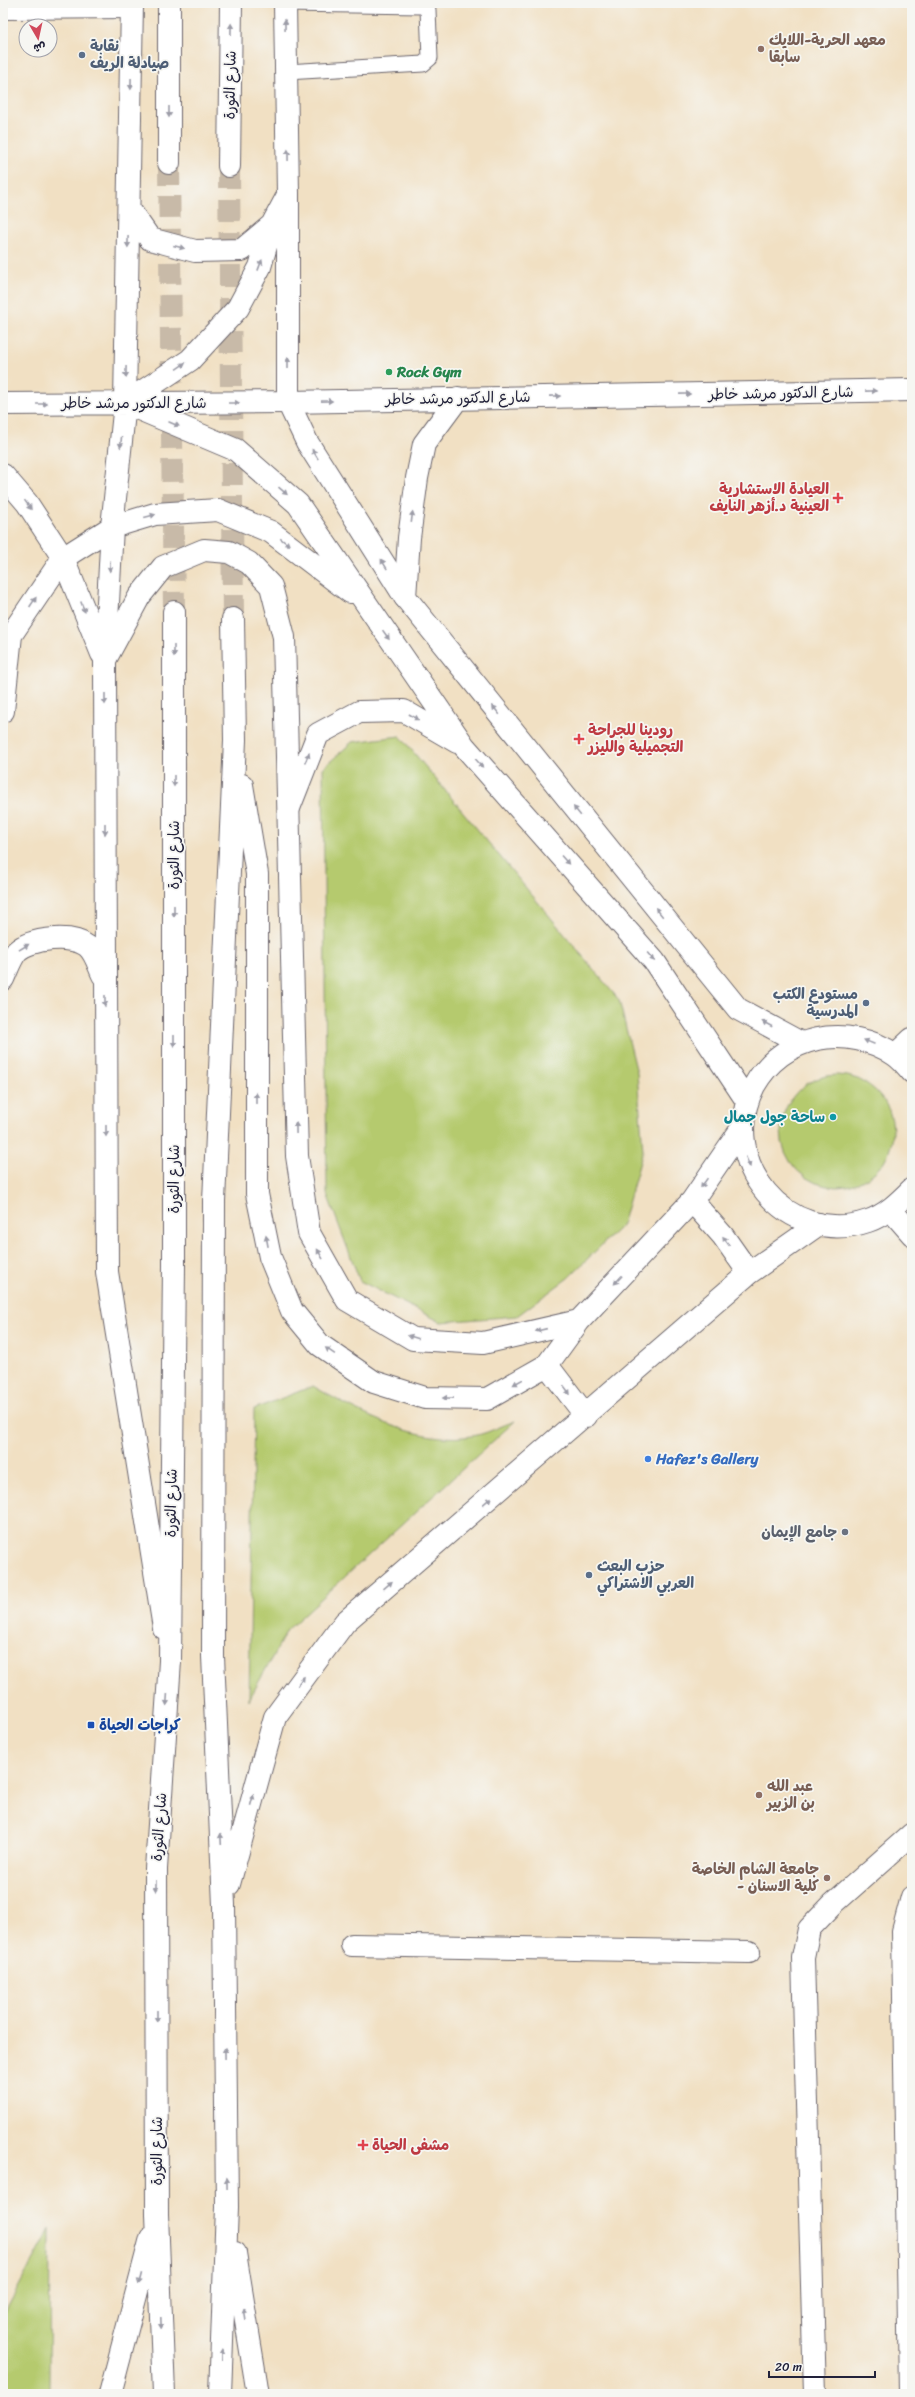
<svg xmlns="http://www.w3.org/2000/svg" width="915" height="2397" viewBox="0 0 915 2397" font-family="Sriracha,'Playpen Sans Arabic',sans-serif">
  <style>
    .green { fill: #b5ca6e; stroke: #6c7654 }
    .lines { fill: none; stroke-linecap: round; stroke-linejoin: round }
    .highway-tunnel { stroke: #c8baa8; stroke-width: 22; stroke-dasharray: 22 11; stroke-linecap: butt }
    .lane-casing { stroke: #6a646b; stroke-width: 17 }
    .street-casing { stroke: #6a646b; stroke-width: 24 }
    .secondary-casing { stroke: #6a646b; stroke-width: 24 }
    .primary-casing { stroke: #6a646b; stroke-width: 24 }
    .highway-casing { stroke: #6a646b; stroke-width: 24 }
    .lane { stroke: #fff; stroke-width: 15 }
    .street { stroke: #fff; stroke-width: 22 }
    .secondary { stroke: #fff; stroke-width: 22 }
    .primary { stroke: #fff; stroke-width: 22 }
    .highway { stroke: #fff; stroke-width: 22 }
    .oneway { fill: #9c9ca7 }
    .education-dot { fill: #8d6e63; stroke: #f6f6f2; stroke-width: 1.5 }
    .service-dot { fill: #5c6f8a; stroke: #f6f6f2; stroke-width: 1.5 }
    .leisure-dot { fill: #2e9e5b; stroke: #f6f6f2; stroke-width: 1.5 }
    .health-dot { fill: #e0444e; stroke: #f6f6f2; stroke-width: 1.5 }
    .culture-dot { fill: #0f9aa8; stroke: #f6f6f2; stroke-width: 1.5 }
    .shop-dot { fill: #3f7fe0; stroke: #f6f6f2; stroke-width: 1.5 }
    .worship-dot { fill: #6b7280; stroke: #f6f6f2; stroke-width: 1.5 }
    .transit-dot { fill: #1a4fb4; stroke: #f6f6f2; stroke-width: 1.5 }
    .labels { text-anchor: middle; dominant-baseline: central; stroke-width: 3.5; stroke-linejoin: round; paint-order: stroke }
    .education-label { font-size: 15px; font-weight: bold; fill: #785e54; stroke: #f6f6f2; text-anchor: start }
    .service-label { font-size: 15px; font-weight: bold; fill: #4e5e75; stroke: #f6f6f2; text-anchor: start }
    .street-label { font-size: 15px; fill: #22223b; stroke: #f6f6f2 }
    .leisure-label { font-size: 15px; font-weight: bold; fill: #27864d; stroke: #f6f6f2; text-anchor: start }
    .health-label { font-size: 15px; font-weight: bold; fill: #be3a42; stroke: #f6f6f2; text-anchor: start }
    .culture-label { font-size: 15px; font-weight: bold; fill: #0d838f; stroke: #f6f6f2; text-anchor: end }
    .shop-label { font-size: 15px; font-weight: bold; fill: #366cbe; stroke: #f6f6f2; text-anchor: start }
    .worship-label { font-size: 15px; font-weight: bold; fill: #5b616d; stroke: #f6f6f2; text-anchor: end }
    .transit-label { font-size: 15px; font-weight: bold; fill: #164399; stroke: #f6f6f2; text-anchor: start }
  </style>
  <rect width="100%" height="100%" fill="#f6f6f2"/>
  <filter id="ink" filterUnits="userSpaceOnUse"><feTurbulence type="fractalNoise" baseFrequency=".025" numOctaves="2"/><feDisplacementMap in="SourceGraphic" scale="8" xChannelSelector="R" yChannelSelector="G"/><feConvolveMatrix kernelMatrix="1 2 1 2 8 2 1 2 1" color-interpolation-filters="sRGB"/></filter>
  <filter id="wash" filterUnits="userSpaceOnUse"><feTurbulence type="fractalNoise" baseFrequency=".012" numOctaves="4" result="noise"/><feDisplacementMap in="SourceGraphic" scale="16" xChannelSelector="R" yChannelSelector="G"/><feGaussianBlur stdDeviation="0.9" result="paint"/><feColorMatrix in="noise" values="0 0 0 0 0 0 0 0 0 0 0 0 0 0 0 0 0 1.4 0 .05"/><feComposite in="paint" operator="in"/></filter>
  <g filter="url(#wash)">
    <rect width="100%" height="100%" fill="#f1e0c3"/>
    <path class="green" d="M400 736 619 1000 637 1073 643 1151 622 1225 568 1278 517 1316 441 1322 360 1281 327 1194 323 768 352 742Z
      M781 1131a56 56 0 1 1 112 0a56 56 0 1 1-112 0Z
      M313 1386C361 1414 420 1447 478 1435 490 1432 503 1425 515 1421L287 1630 249 1700 254 1409Z
      M50 2228 49 2394H3V2316Z"/>
  </g>
  <g filter="url(#ink)">
    <g class="lines">
      <path class="highway-tunnel" d="M169 163 174 612
        M229 166 233 619"/>
      <defs>
        <path id="lane" d="M285 4 422 6 428 10 430 58 423 64 286 72"/>
        <path id="street" d="M3 8 132 7
          M352 1945 749 1952
          M815 2394 803 1958 809 1929 833 1904 912 1834
          M910 2394 903 1931 912 1897"/>
        <path id="secondary" d="M288 402 307 442 405 597 738 1009 801 1043
          M125 403 236 450 298 504 464 746 654 961 747 1101
          M3 711 11 635 63 558 112 527 155 514 218 510 271 532 350 592
          M289 808 318 734 359 712 404 711 457 742
          M895 1055 912 1039
          M912 1072C907 1066 901 1059 895 1055 873 1039 843 1034 817 1039 790 1045 768 1061 754 1086 715 1161 787 1249 868 1221 886 1215 899 1202 912 1189
          M891 1210 912 1234"/>
        <path id="primary" d="M132 3 125 403 112 527 105 660 107 1272 164 1628
          M285 3 288 194V402
          M129 209 150 239 195 251 242 250 272 225
          M125 403 190 360 238 308 260 267 272 225 287 197
          M3 404 288 402 912 390
          M3 475 27 503 63 558 102 654
          M405 597 409 538 417 478 424 444 458 398
          M3 979C7 970 11 958 17 951 31 938 72 934 87 946 95 952 99 967 103 975"/>
        <path id="highway" d="M169 163V3
          M229 166 231 3
          M105 660 139 597 163 567 204 550 229 552 249 563 271 586 284 637 297 1156 309 1233 347 1300 413 1339 483 1343 579 1321
          M242 785 257 874V1194L270 1257 292 1311 320 1345 374 1382 425 1398 487 1399 547 1365 579 1321 692 1201 742 1128
          M692 1201 723 1236 749 1273
          M547 1365 586 1416
          M229 1884 275 1717 345 1622 749 1273 819 1224
          M235 2253 258 2394
          M110 2394 151 2238
          M164 2394 157 2214 156 1869 170 1661 174 1265V612
          M220 2394 227 2207 224 1905 213 1656 214 1201 235 740 233 619"/>
      </defs>
      <use href="#lane" class="lane-casing"/>
      <use href="#street" class="street-casing"/>
      <use href="#secondary" class="secondary-casing"/>
      <use href="#primary" class="primary-casing"/>
      <use href="#highway" class="highway-casing"/>
      <use href="#lane" class="lane"/>
      <use href="#street" class="street"/>
      <use href="#secondary" class="secondary"/>
      <use href="#primary" class="primary"/>
      <use href="#highway" class="highway"/>
    </g>
    <defs><path id="oneway-solid" d="M-6-.8H1V-3.2L6.5 0L1 3.2V.8H-6Z"/></defs>
    <g class="oneway">
      <use href="#oneway-solid" transform="translate(285 25) rotate(-91)"/>
      <use href="#oneway-solid" transform="translate(231 29) rotate(-89)"/>
      <use href="#oneway-solid" transform="translate(131 84) rotate(91)"/>
      <use href="#oneway-solid" transform="translate(169 112) rotate(90)"/>
      <use href="#oneway-solid" transform="translate(288 155) rotate(-91)"/>
      <use href="#oneway-solid" transform="translate(128 242) rotate(91)"/>
      <use href="#oneway-solid" transform="translate(179 247) rotate(15)"/>
      <use href="#oneway-solid" transform="translate(260 265) rotate(-69)"/>
      <use href="#oneway-solid" transform="translate(288 363) rotate(-90)"/>
      <use href="#oneway-solid" transform="translate(181 366) rotate(-34)"/>
      <use href="#oneway-solid" transform="translate(126 372) rotate(91)"/>
      <use href="#oneway-solid" transform="translate(871 391) rotate(-1)"/>
      <use href="#oneway-solid" transform="translate(685 394) rotate(-1)"/>
      <use href="#oneway-solid" transform="translate(555 396) rotate(-1)"/>
      <use href="#oneway-solid" transform="translate(327 401) rotate(-1)"/>
      <use href="#oneway-solid" transform="translate(234 403)"/>
      <use href="#oneway-solid" transform="translate(42 404)"/>
      <use href="#oneway-solid" transform="translate(174 424) rotate(23)"/>
      <use href="#oneway-solid" transform="translate(121 442) rotate(96)"/>
      <use href="#oneway-solid" transform="translate(315 454) rotate(-122)"/>
      <use href="#oneway-solid" transform="translate(283 491) rotate(41)"/>
      <use href="#oneway-solid" transform="translate(28 505) rotate(54)"/>
      <use href="#oneway-solid" transform="translate(150 516) rotate(-15)"/>
      <use href="#oneway-solid" transform="translate(412 517) rotate(-83)"/>
      <use href="#oneway-solid" transform="translate(285 542) rotate(37)"/>
      <use href="#oneway-solid" transform="translate(384 564) rotate(-122)"/>
      <use href="#oneway-solid" transform="translate(110 566) rotate(93)"/>
      <use href="#oneway-solid" transform="translate(33 602) rotate(-56)"/>
      <use href="#oneway-solid" transform="translate(83 607) rotate(68)"/>
      <use href="#oneway-solid" transform="translate(386 635) rotate(55)"/>
      <use href="#oneway-solid" transform="translate(174 651) rotate(90)"/>
      <use href="#oneway-solid" transform="translate(105 699) rotate(90)"/>
      <use href="#oneway-solid" transform="translate(496 710) rotate(-129)"/>
      <use href="#oneway-solid" transform="translate(414 717) rotate(30)"/>
      <use href="#oneway-solid" transform="translate(307 758) rotate(-67)"/>
      <use href="#oneway-solid" transform="translate(479 763) rotate(48)"/>
      <use href="#oneway-solid" transform="translate(174 781) rotate(90)"/>
      <use href="#oneway-solid" transform="translate(577 811) rotate(-129)"/>
      <use href="#oneway-solid" transform="translate(105 829) rotate(90)"/>
      <use href="#oneway-solid" transform="translate(565 860) rotate(48)"/>
      <use href="#oneway-solid" transform="translate(174 911) rotate(90)"/>
      <use href="#oneway-solid" transform="translate(659 912) rotate(-129)"/>
      <use href="#oneway-solid" transform="translate(24 947) rotate(-31)"/>
      <use href="#oneway-solid" transform="translate(651 957) rotate(50)"/>
      <use href="#oneway-solid" transform="translate(105 1001) rotate(90)"/>
      <use href="#oneway-solid" transform="translate(767 1024) rotate(-152)"/>
      <use href="#oneway-solid" transform="translate(174 1041) rotate(90)"/>
      <use href="#oneway-solid" transform="translate(869 1042) rotate(-158)"/>
      <use href="#oneway-solid" transform="translate(256 1098) rotate(-90)"/>
      <use href="#oneway-solid" transform="translate(296 1128) rotate(-91)"/>
      <use href="#oneway-solid" transform="translate(106 1131) rotate(90)"/>
      <use href="#oneway-solid" transform="translate(748 1162) rotate(67)"/>
      <use href="#oneway-solid" transform="translate(704 1183) rotate(125)"/>
      <use href="#oneway-solid" transform="translate(267 1241) rotate(-101)"/>
      <use href="#oneway-solid" transform="translate(726 1241) rotate(-125)"/>
      <use href="#oneway-solid" transform="translate(320 1254) rotate(-120)"/>
      <use href="#oneway-solid" transform="translate(618 1280) rotate(133)"/>
      <use href="#oneway-solid" transform="translate(541 1330) rotate(167)"/>
      <use href="#oneway-solid" transform="translate(413 1337) rotate(-163)"/>
      <use href="#oneway-solid" transform="translate(330 1351) rotate(-145)"/>
      <use href="#oneway-solid" transform="translate(518 1382) rotate(151)"/>
      <use href="#oneway-solid" transform="translate(567 1390) rotate(54)"/>
      <use href="#oneway-solid" transform="translate(448 1398) rotate(-179)"/>
      <use href="#oneway-solid" transform="translate(487 1501) rotate(-41)"/>
      <use href="#oneway-solid" transform="translate(388 1585) rotate(-41)"/>
      <use href="#oneway-solid" transform="translate(301 1681) rotate(-54)"/>
      <use href="#oneway-solid" transform="translate(167 1700) rotate(94)"/>
      <use href="#oneway-solid" transform="translate(252 1800) rotate(-75)"/>
      <use href="#oneway-solid" transform="translate(221 1839) rotate(-93)"/>
      <use href="#oneway-solid" transform="translate(156 1886) rotate(90)"/>
      <use href="#oneway-solid" transform="translate(157 2016) rotate(90)"/>
      <use href="#oneway-solid" transform="translate(225 2053) rotate(-91)"/>
      <use href="#oneway-solid" transform="translate(227 2183) rotate(-91)"/>
      <use href="#oneway-solid" transform="translate(140 2279) rotate(105)"/>
      <use href="#oneway-solid" transform="translate(245 2314) rotate(-99)"/>
      <use href="#oneway-solid" transform="translate(161 2323) rotate(88)"/>
      <use href="#oneway-solid" transform="translate(222 2355) rotate(-88)"/>
    </g>
  </g>
  <g class="education-dot">
    <circle cx="761" cy="49" r="4"/>
    <circle cx="759" cy="1795" r="4"/>
    <circle cx="827" cy="1878" r="4"/>
  </g>
  <g class="service-dot">
    <circle cx="82" cy="55" r="4"/>
    <circle cx="866" cy="1003" r="4"/>
    <circle cx="589" cy="1575" r="4"/>
  </g>
  <circle class="leisure-dot" cx="389" cy="372" r="4"/>
  <g class="health-dot">
    <path d="M836 492h4v4h4v4h-4v4h-4v-4h-4v-4h4z"/>
    <path d="M577 733h4v4h4v4h-4v4h-4v-4h-4v-4h4z"/>
    <path d="M361 2139h4v4h4v4h-4v4h-4v-4h-4v-4h4z"/>
  </g>
  <circle class="culture-dot" cx="833" cy="1117" r="4"/>
  <circle class="shop-dot" cx="648" cy="1459" r="4"/>
  <circle class="worship-dot" cx="845" cy="1532" r="4"/>
  <rect class="transit-dot" x="87" y="1721" width="8" height="8" rx="2"/>
  <g class="labels">
    <g class="education-label">
      <text x="769" y="40">معهد الحرية-اللايك<tspan x="769" dy="17">سابقا</tspan></text>
      <text x="767" y="1786">عبد الله<tspan x="767" dy="17">بن الزبير</tspan></text>
      <text x="819" y="1869" text-anchor="end">جامعة الشام الخاصة<tspan x="819" dy="17">- كلية الاسنان</tspan></text>
    </g>
    <g class="service-label">
      <text x="90" y="46">نقابة<tspan x="90" dy="17">صيادلة الريف</tspan></text>
      <text x="858" y="994" text-anchor="end">مستودع الكتب<tspan x="858" dy="17">المدرسية</tspan></text>
      <text x="597" y="1566">حزب البعث<tspan x="597" dy="17">العربي الاشتراكي</tspan></text>
    </g>
    <g class="street-label">
      <text transform="translate(230 85) rotate(-89)">شارع الثورة</text>
      <text transform="translate(781 393) rotate(-1)">شارع الدكتور مرشد خاطر</text>
      <text transform="translate(458 398) rotate(-1)">شارع الدكتور مرشد خاطر</text>
      <text x="134" y="403">شارع الدكتور مرشد خاطر</text>
      <text transform="translate(174 855) rotate(-90)">شارع الثورة</text>
      <text transform="translate(174 1179) rotate(-90)">شارع الثورة</text>
      <text transform="translate(171 1503) rotate(-89)">شارع الثورة</text>
      <text transform="translate(159 1827) rotate(-86)">شارع الثورة</text>
      <text transform="translate(157 2151) rotate(-90)">شارع الثورة</text>
    </g>
    <g class="leisure-label">
      <text x="397" y="372">Rock Gym</text>
    </g>
    <g class="health-label">
      <text x="829" y="489" text-anchor="end">العيادة الاستشارية<tspan x="829" dy="17">العينية د.أزهر النايف</tspan></text>
      <text x="588" y="730">رودينا للجراحة<tspan x="588" dy="17">التجميلية والليزر</tspan></text>
      <text x="372" y="2145">مشفى الحياة</text>
    </g>
    <g class="culture-label">
      <text x="825" y="1117">ساحة جول جمال</text>
    </g>
    <g class="shop-label">
      <text x="656" y="1459">Hafez's Gallery</text>
    </g>
    <g class="worship-label">
      <text x="837" y="1532">جامع الإيمان</text>
    </g>
    <g class="transit-label">
      <text x="99" y="1725">كراجات الحياة</text>
    </g>
  </g>
  <rect width="915" height="2397" fill="none" stroke="#f6f6f2" stroke-width="16"/>
  <g transform="translate(38 38) rotate(171)"><circle r="19" fill="#f6f6f2" stroke="#a1a1a9"/>
  <path d="M0-3L7 15L0 10L-7 15Z" fill="#d1495b"/>
  <text y="-6" font-size="11" font-weight="bold" text-anchor="middle" fill="#22223b">ش</text>
  </g>
  <path d="M769 2371v6h106v-6" fill="none" stroke="#22223b" stroke-width="2"/>
  <text x="775" y="2371" font-size="12" fill="#22223b" stroke="#f6f6f2" stroke-width="3" paint-order="stroke">20 m</text>
</svg>
